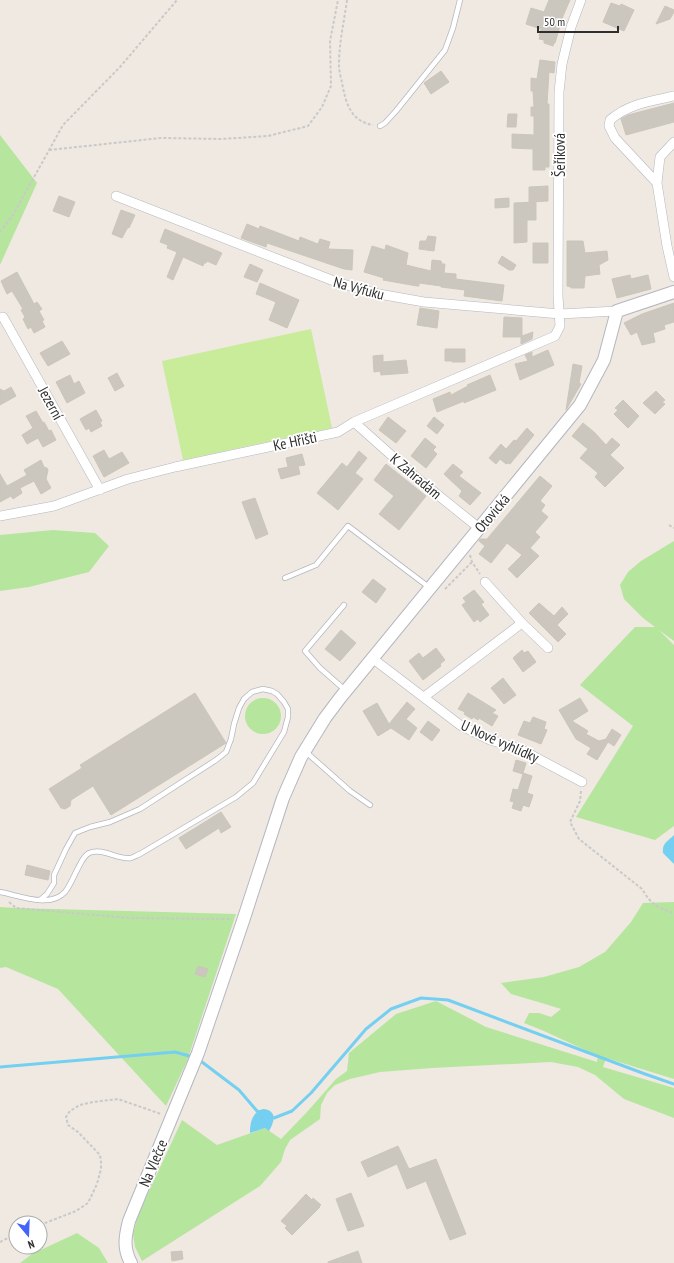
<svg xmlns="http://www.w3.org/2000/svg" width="674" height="1263" viewBox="0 0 674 1263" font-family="'PT Sans Narrow',sans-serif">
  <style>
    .green { fill: #b6e59e }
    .pitch { fill: #c9ec9a }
    .water { fill: #75cff0 }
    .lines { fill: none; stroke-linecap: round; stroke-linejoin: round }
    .stream { stroke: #75cff0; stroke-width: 3 }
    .building { fill: #cbc7bf; stroke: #cbc5ba }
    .lane-casing { stroke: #b4b7c1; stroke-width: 6 }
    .street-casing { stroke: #b4b7c1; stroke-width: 10 }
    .secondary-casing { stroke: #b4b7c1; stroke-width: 14 }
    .path { stroke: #c9c9c9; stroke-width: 2; stroke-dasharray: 3 2; stroke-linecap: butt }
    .lane { stroke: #fff; stroke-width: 4.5 }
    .street { stroke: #fff; stroke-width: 9 }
    .secondary { stroke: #fff; stroke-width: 12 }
    .labels { text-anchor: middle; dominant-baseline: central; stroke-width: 3.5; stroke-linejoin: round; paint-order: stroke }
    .street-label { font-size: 15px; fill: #2e2e2e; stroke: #fff }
  </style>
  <rect width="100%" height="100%" fill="#efe9e1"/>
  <path class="green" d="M0 135 37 183 0 265Z
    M53 530 95 533 109 546 89 572 29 587 0 591V535Z
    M674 541V641L659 630 674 645V826L655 840 576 817 633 726 580 685 635 627H655L643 618 624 599 620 585 628 572 641 561Z
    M245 716a18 18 0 1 1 36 0a18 18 0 1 1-36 0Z
    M674 902V1079L606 1058 603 1067 674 1088V1118L624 1099 595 1075 578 1067 551 1062 432 1068 380 1072 350 1079 335 1085 327 1093 321 1105 320 1119 290 1140 285 1149 281 1162 260 1186 142 1261 135 1247 133 1234 138 1215 182 1120 217 1145 265 1128 281 1139 307 1112 336 1079 347 1071 349 1053 396 1014 436 1001 486 1027 597 1062 598 1056 544 1031 524 1023 529 1013H539L551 1017 561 1009 545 1004 511 994 501 983 544 977 579 967 605 952 631 922 643 903Z
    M0 907 16 908 236 914 187 1061 166 1106 58 989 6 967 0 968Z
    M77 1233 99 1248 108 1263H20L32 1254Z"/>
  <path class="pitch" d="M311 329 332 428 183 460 162 361Z"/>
  <path class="water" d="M674 835V864L663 853C662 843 667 842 674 835Z
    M263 1109C277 1110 275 1121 269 1131L265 1128 250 1133C250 1123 252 1112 263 1109Z"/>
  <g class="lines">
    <path class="stream" d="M198 1059 239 1090 257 1111 260 1112
      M0 1067 175 1052 193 1057
      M271 1117 274 1118 292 1111 311 1093 366 1029 391 1009 421 998 448 1000 645 1074 674 1084"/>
  </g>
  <path class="building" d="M549 0H570L563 16 555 43H554L553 46 544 43V40L539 39 540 36H539L541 29 526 24 531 8 544 12Z
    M611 3 620 6 621 4 634 10 624 31 603 22Z
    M665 6 674 10V12L670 19 656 24Z
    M540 60 555 62 554 73 549 72 547 104H549V167H545V170H533V149L512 148V134L534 135V116H531V107H534L533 91H531V78L537 79Z
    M441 71 449 82 431 94 424 83Z
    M674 103V122L626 135 621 119 628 115Z
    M508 114H517L516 127H507Z
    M548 186V201L529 202V187Z
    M59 196 75 202 69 217 53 211Z
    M509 198V207L495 208V199Z
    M536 202V220H527V242L514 243V203Z
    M121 210 135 215 129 228 128 227 122 238 112 234Z
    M247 224 259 229 260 226 299 241 300 237 318 244 320 239 330 242 328 249 353 250 352 270 344 269 267 243 266 247 241 238Z
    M165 229 222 253 216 265 207 261 206 263H204L203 266 183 257 173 280 167 277 177 252 167 248 168 245 160 242Z
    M428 236 436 237 434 251 419 249 420 241H426Z
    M567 241H583L585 253 607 251 608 260 599 265 600 274 585 276 584 288H571V287L567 286Z
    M533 243H548V263H533Z
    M386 245 408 253 406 265 431 271 432 260 441 261 442 264H445L444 273 456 274V279L504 285 502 301 464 296 465 290 441 287V286L419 283V286H417L383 280 384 278 364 272 372 246 385 250Z
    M502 256 516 265 513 270H509L498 263Z
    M250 264 263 270 257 282 244 277Z
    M17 272 34 304 37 302 42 309 39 311 44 320 42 321 45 327 34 333 31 327 28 329 23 319 25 317 21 310 23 309 12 291 7 294 1 281Z
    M630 275 631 279 648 275 651 289 617 298 612 279Z
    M260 283 299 300 287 328 269 320 276 302 256 294Z
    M674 303V322L664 325 665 329 653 333 655 342 642 345 637 332 631 335 624 323 642 314Z
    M420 308 439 311 437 328 417 325Z
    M504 317 522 318V336L533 332 532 339 521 344V337H503Z
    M62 341 70 354 48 366 40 353Z
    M445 349H465V362H452V361H445Z
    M548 350 554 365 520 380 515 364 528 361 525 355 532 352V357Z
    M383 355V362L406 360 408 373 381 375 380 371 374 372 373 356Z
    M573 364 582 366 579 383 581 384 566 410Z
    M117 373 124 386 115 391 108 378Z
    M70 375 74 384 79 381 85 393 67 403 56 382Z
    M490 375 496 390 464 403V401L437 412 433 399 450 392 451 395 468 386 467 385Z
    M11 387 16 396 0 405V389L4 391Z
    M656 391 665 400 662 402 665 404 655 414 643 403Z
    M623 400 639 416 628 428 614 414 618 410 615 408Z
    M96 410 102 421 100 422 102 426 91 432 89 428 86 430 80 419Z
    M36 411 43 423 44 422 49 431 51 430 56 440 43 447 38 438 27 444 22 435 33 428 26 416Z
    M388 417 406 431 396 443 379 430Z
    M434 417 444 425 437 434 427 426Z
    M583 423 594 432 606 445 612 438 620 445 610 455 624 468 605 487 595 477 598 473 580 458 588 449 572 436Z
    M527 428 534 435 510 464 508 463 506 464 500 459 496 464 489 458 501 444 506 449 514 440 516 441Z
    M425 438 436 447 433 450 437 454 426 468 411 456Z
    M104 450 109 459 122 452 129 463 104 477 93 456Z
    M359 451 367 458 355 473 363 479 338 510 317 493 342 463 347 467Z
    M302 454 305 465 298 466 300 474 281 479 278 469 288 467 286 458Z
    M41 460 44 467 47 468 48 470 46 479 51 488 41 494 34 481 20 488 22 493 13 499 11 496 0 502V474L7 486 27 475 24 470Z
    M386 464 426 496 399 530 379 514 394 496 374 480Z
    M453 464 463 472 459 476 481 493 470 505 459 496 462 491 444 474Z
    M540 476 552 486 540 501 545 505 541 511 548 517 535 532 540 537 530 548 539 556 517 578 508 569 522 555 507 543 491 563 479 554 485 546 479 541 480 539H487Z
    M255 498 268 534 256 539 242 502Z
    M373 579 386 589 376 603 362 592Z
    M474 590 484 602 481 604 489 615 480 622 478 619 474 622 462 605 466 602 463 598Z
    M539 603 554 616 562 607 568 614 557 625 566 634 558 642 529 613Z
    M341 630 356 643 340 661 325 649Z
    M436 648 445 660 440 664 441 666 423 680 409 661 419 653 423 658Z
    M522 650 524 653 528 651 536 662 523 672 513 658Z
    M503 678 516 695 504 704 491 688Z
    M195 693 226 743 111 815 93 786 71 800 70 806 65 809 61 808 49 789 82 768 80 765Z
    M468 693 496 710 492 713 498 716 492 726 479 718 478 720 473 717 472 719 464 714 465 712 458 709Z
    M580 698 588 711 572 721 588 731 586 734 599 741 606 739 612 729 621 735 614 746 608 742 597 760 587 754 591 748 576 739 559 710Z
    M407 702 415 709 406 719 417 728 409 740 391 728 378 736 363 711 377 703 389 724Z
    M533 717 546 722 544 729 547 730 541 744 518 735 524 721 530 723Z
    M428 721 440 730 432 741 420 732Z
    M516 760 526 763 523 773 532 776 527 793 533 795 529 807 523 805 521 811 512 808 514 802 510 801 513 789 518 790 523 774 513 771Z
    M221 812 231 827 221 833 219 828 186 849 179 838Z
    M27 865 50 871 48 880 25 875Z
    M198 966 208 969 205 977 195 974Z
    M398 1146 409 1169 436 1159 466 1234 450 1240 426 1181 407 1189 397 1164 368 1177 361 1162Z
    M351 1193 364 1226 348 1231 336 1199Z
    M306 1194 312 1200 313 1198 321 1205 319 1206 320 1207 292 1235 285 1228 287 1226 281 1221Z
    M182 1251 183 1259 172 1261 171 1252Z
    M358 1251 362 1263H328V1262Z"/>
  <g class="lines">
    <defs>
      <path id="lane" d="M380 126 385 123 396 111 445 50 453 28 460 0
        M285 578 316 565 348 526 430 588
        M344 605 305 651 320 668 345 690
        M306 752 350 791 370 805
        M0 892C18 895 50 909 65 892 70 886 73 878 77 870 80 865 83 856 89 853 103 847 117 860 131 858 134 857 137 855 140 854L236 797 253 783 284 732 288 717V709L284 702 277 694 272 691 263 689 252 692 244 699 239 708 234 724 231 739 226 752 216 760 140 809 110 822 90 827 75 833 66 849 54 875V883L47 894 40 900"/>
      <path id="street" d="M674 142 660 157 657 183 667 246 674 277
        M657 183 615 138 609 126 610 120C628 104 651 101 674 96
        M116 196 339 283 379 294 424 302 560 314 617 311
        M3 317 100 490
        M354 422 418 479 479 528
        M0 516 54 506 128 479 175 467 338 432 354 422 555 336 560 326 558 296 559 92 562 64 571 27 581 0
        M485 582 522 623 548 648
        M372 658 460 725 490 740 520 749 582 782
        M424 697 522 623"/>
      <path id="secondary" d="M131 1263C123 1248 125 1237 129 1221L198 1053 243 921 283 798 301 757 325 718 340 698 580 405 604 360 617 311 674 292"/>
    </defs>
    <use href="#lane" class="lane-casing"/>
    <use href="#street" class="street-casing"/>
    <use href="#secondary" class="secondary-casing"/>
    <path class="path" d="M347 0C344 22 339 43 339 65 339 71 341 78 342 83 346 103 350 121 373 125
      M49 150 161 138 221 139 268 136 308 126 322 107 331 86 330 41 338 0
      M0 232 13 215 63 125 120 67 177 0
      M669 525 674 528
      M470 555 472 562 480 574
      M445 589 472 562
      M581 791 580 801 570 822 579 839 642 889C651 904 657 908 674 913
      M9 902 16 908 130 918 232 919
      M40 1225 76 1211 88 1203 97 1184 101 1169V1162L100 1155 78 1132 68 1125 66 1117 70 1111 80 1105 93 1102 118 1099 161 1114
      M0 1242 16 1234"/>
    <use href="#lane" class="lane"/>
    <use href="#street" class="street"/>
    <use href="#secondary" class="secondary"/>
  </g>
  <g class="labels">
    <g class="street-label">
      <text transform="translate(559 155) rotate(-90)">Šeříková</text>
      <text transform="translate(359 288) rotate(15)">Na Výfuku</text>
      <text transform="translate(51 403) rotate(61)">Jezerní</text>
      <text transform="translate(295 441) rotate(-12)">Ke Hřišti</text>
      <text transform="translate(416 476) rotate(40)">K Zahradám</text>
      <text transform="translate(492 513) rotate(-50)">Otovická</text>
      <text transform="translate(500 741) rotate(24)">U Nové vyhlídky</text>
      <text transform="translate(153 1163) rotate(-67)">Na Vlečce</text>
    </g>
  </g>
  <g transform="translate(28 1235) rotate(161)"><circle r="19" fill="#ffffff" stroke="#ababab"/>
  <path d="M0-3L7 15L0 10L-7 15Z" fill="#4264fb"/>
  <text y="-6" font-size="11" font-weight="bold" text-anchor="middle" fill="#2e2e2e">N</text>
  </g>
  <path d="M538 26v6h80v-6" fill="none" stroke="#2e2e2e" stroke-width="2"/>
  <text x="544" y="26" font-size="12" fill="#2e2e2e" stroke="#ffffff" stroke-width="3" paint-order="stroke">50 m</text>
</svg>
